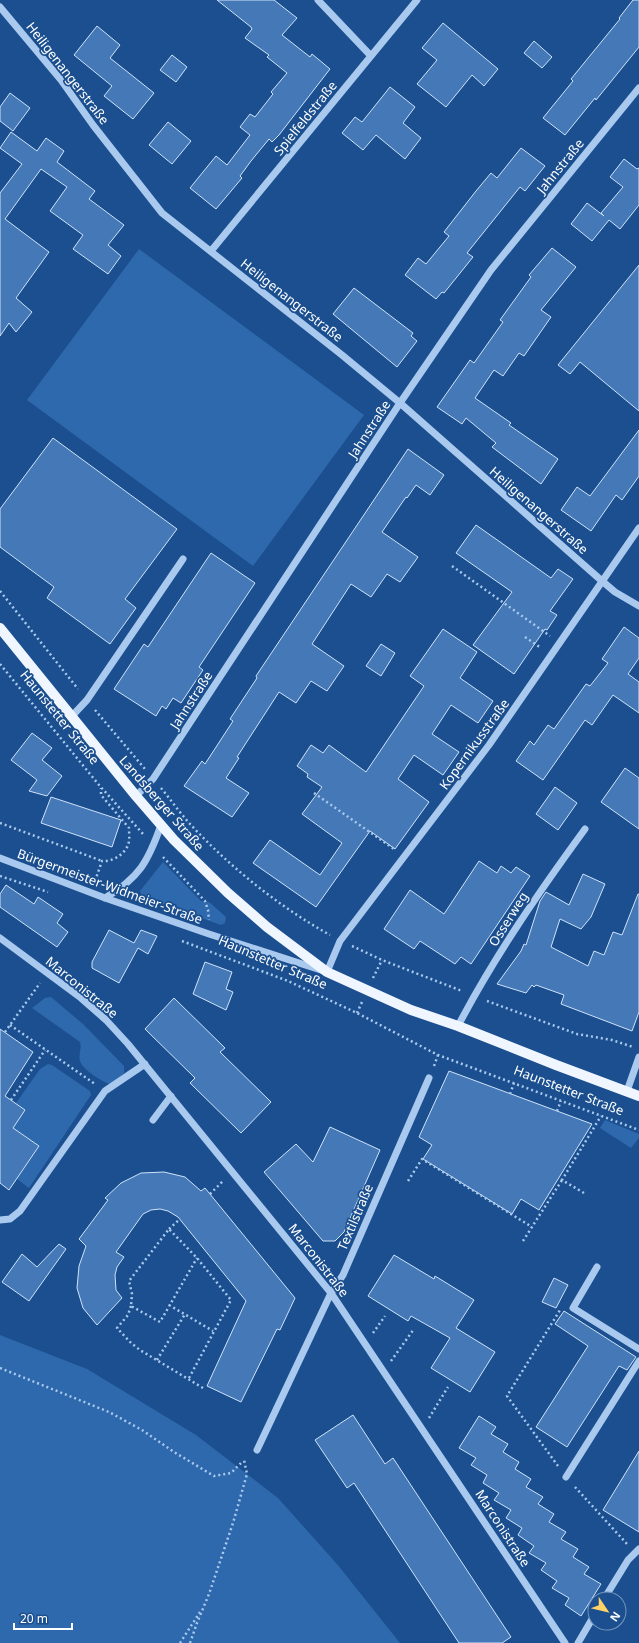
<svg xmlns="http://www.w3.org/2000/svg" width="639" height="1643" viewBox="0 0 639 1643" font-family="'Noto Sans',sans-serif">
  <style>
    .green { fill: #2e69ad }
    .building { fill: #4478b7; stroke: #cfe3fa }
    .lines { fill: none; stroke-linecap: round; stroke-linejoin: round }
    .path { stroke: #a9c9ee; stroke-width: 2.5; stroke-dasharray: 2 3; stroke-linecap: butt }
    .minor { stroke: #a9c9ee; stroke-width: 7 }
    .major { stroke: #f0f6ff; stroke-width: 10 }
    .labels { text-anchor: middle; dominant-baseline: central; stroke-width: 3.5; stroke-linejoin: round; paint-order: stroke }
    .street-label { font-size: 13px; fill: #fff; stroke: #1b4f8f }
  </style>
  <rect width="100%" height="100%" fill="#1b4f8f"/>
  <path class="green" d="M139 249 364 415 253 566 27 400Z
    M163 862 201 901 209 902 226 917 225 923 221 925 142 897 140 891Z
    M51 997 83 1024 124 1066V1073L111 1084C103 1083 82 1069 80 1061 78 1055 82 1048 80 1042L32 1008 45 998Z
    M48 1064 52 1065 90 1091 91 1095 29 1188 17 1179 39 1146 13 1128 24 1110 16 1103 40 1069Z
    M605 1120 639 1134V1138L631 1148 600 1128Z
    M0 1335 87 1369 196 1435 278 1498 337 1564 400 1643H0Z"/>
  <path class="building" d="M217 0H274L297 18 282 35 310 57 312 54 330 69 279 135 272 142 269 139 251 161 240 176 242 178 216 209 190 188 216 156 227 165 250 135 240 127 250 114 255 117 273 94 271 92 287 73 267 57 269 55 245 38 252 29 251 27Z
    M633 0H639V47L596 100 595 98 565 135 543 118 573 81 571 79 620 19 619 18Z
    M443 23 498 69 484 86 472 75 446 107 417 84 437 60 422 48Z
    M97 26 120 45 110 58 154 93 133 119 104 96 112 86 74 55Z
    M534 41 552 57 542 68 524 53Z
    M172 55 187 67 176 82 160 70Z
    M390 87 415 107 403 123 421 138 405 159 376 135 363 150 342 133 355 117 362 122Z
    M10 93 30 108 13 131 0 121V107Z
    M168 122 191 141 172 164 149 145Z
    M11 132 37 151 46 138 64 151 57 162 95 191 89 199 124 225 108 245 121 256 108 274 73 249 83 235 50 211 67 187 41 169 5 219 49 252 16 298 32 312 16 332 9 323 0 336V193L22 164 0 148Z
    M521 148 545 166 525 191 520 187 467 253 473 257 444 293 442 292 436 299 405 275 418 258 426 264 449 236 444 232 476 191 491 173 497 178Z
    M624 159 637 169 639 168V205L620 229 609 220 592 241 571 224 587 203 604 216 601 213 623 187 610 177Z
    M552 248 576 267 541 310 551 317 524 356 519 353 503 376 494 370 475 398 511 423 509 425 558 459 541 484 492 447 496 443 466 418 462 424 437 407 470 360 474 363 503 322 500 320 531 277 529 275Z
    M639 265V411L580 362 570 374 558 365Z
    M354 288 413 333 411 336 417 341 397 367 333 314Z
    M639 430V476L622 500 616 495 591 531 561 510 577 487 590 496Z
    M53 438 177 529 125 599 136 608 110 644 47 598 54 587 0 547V509Z
    M408 449 444 475 430 495 416 485 407 498 406 497 382 532 418 557 400 582 387 574 371 597 351 584 312 644 344 666 327 691 311 681 296 703 279 692 237 757 239 758 226 778 249 793 232 817 184 786 202 761 205 764 233 721 230 719 257 678 256 676Z
    M476 525 551 578 558 569 573 579 550 611 557 615 547 630 545 629 514 674 473 645 512 592 456 553Z
    M211 553 255 583 199 667 203 670 181 703 173 698 166 709 162 706 156 716 114 689 144 644 148 647Z
    M624 627 639 638V658L628 674 639 682V713L613 695 592 725 585 720 543 780 516 761 530 741 534 745 548 725 554 729 586 684 590 686 608 663 602 659Z
    M443 629 477 652 460 678 493 701 478 723 451 705 432 734 459 752 443 775 414 755 398 779 429 802 395 849 370 831 316 907 253 863 270 840 320 875 342 843 302 814 322 787 307 777 308 774 297 766 311 745 323 753 329 745 366 772 424 686 410 676Z
    M381 644 395 653 381 676 366 666Z
    M32 733 52 748 42 760 62 776 47 796 29 791 37 780 11 760Z
    M625 768 639 778V829L601 802Z
    M555 787 577 803 558 830 536 814Z
    M51 797 121 820 112 847 41 823Z
    M479 861 497 873 501 866 511 873 516 867 530 876 471 964 461 957 455 964 420 941 414 949 384 929 410 890 444 914Z
    M583 874 605 884 591 917 581 929 560 919 551 947 588 966 594 951 604 955 613 932 622 935 638 894H639V1012L632 1031 561 1004 564 995 536 985 534 987 532 985 526 993 497 984 521 951 524 944 526 945 540 901 546 892 569 905Z
    M6 885 34 904 38 897 63 914 57 923 68 932 57 947 0 907V894Z
    M109 930 134 943 141 930 157 936 148 954 138 948 119 983 92 968V962Z
    M205 962 232 972 226 989 233 992 226 1010 193 994Z
    M174 998 225 1048 220 1052 271 1102 241 1133 190 1083 195 1078 145 1029Z
    M0 1029 33 1052 5 1096 25 1110 13 1128 39 1146 9 1190 0 1183Z
    M449 1071 592 1124 539 1210 521 1199 512 1214 423 1159 432 1145 419 1137Z
    M330 1127 380 1150 344 1232 335 1241H323L264 1172 296 1144 313 1162Z
    M164 1172 185 1177 201 1191 205 1188 295 1298 280 1330 277 1329 241 1402 207 1386 246 1301 178 1217 168 1211 160 1209 151 1210 143 1214 116 1252 124 1257 117 1267 115 1275 116 1290 122 1298 97 1325 83 1308 77 1288 79 1266 86 1246 79 1239 108 1200 105 1198 121 1183 141 1173Z
    M59 1244 66 1249 29 1301 2 1282 22 1254 37 1267Z
    M394 1255 434 1279 435 1276 474 1300 456 1328 495 1352 470 1392 431 1368 450 1338 411 1316 408 1321 368 1296Z
    M554 1278 568 1285 556 1308 542 1302Z
    M564 1311 636 1357 627 1370 619 1366 567 1447 536 1427 588 1346 555 1324Z
    M353 1415 385 1464 393 1458 511 1637 502 1643H459L354 1483 347 1488 315 1440Z
    M479 1416 496 1427 491 1434 508 1444 503 1452 519 1462 515 1469 531 1479 526 1487 543 1497 538 1504 554 1514 549 1522 566 1532 561 1539 578 1549 573 1557 589 1567 584 1574 601 1584 581 1616 565 1605 569 1598 552 1588 557 1581 541 1570 546 1563 529 1553 534 1546 518 1535 522 1528 506 1518 511 1510 494 1500 499 1493 483 1483 487 1475 471 1465 476 1458 459 1448Z
    M639 1451V1532L603 1510Z"/>
  <g class="lines">
    <path class="path" d="M452 566 550 636
      M0 591 78 689
      M525 637 541 648
      M0 664 99 785 144 835
      M95 710 145 769
      M161 788C171 800 180 813 190 824 230 867 278 906 330 935
      M314 793 394 849
      M0 823 102 861
      M163 857 205 901 208 910 209 920
      M0 876 48 892
      M95 881 102 861C112 862 124 855 128 845 130 840 129 833 129 828L101 795V788
      M182 941 288 981 357 1013 438 1055 639 1130
      M352 946 382 960 462 991
      M373 978 382 960
      M487 1001 577 1034 612 1040 633 1047
      M357 1013 362 1002
      M10 1025 95 1084
      M5 1032 40 983
      M434 1066 438 1055
      M510 1094 514 1083
      M11 1100 45 1050
      M557 1111 561 1101
      M408 1181 422 1159 532 1227
      M584 1193 562 1180 601 1116
      M210 1194 223 1181
      M169 1229 180 1219
      M523 1241 562 1180
      M169 1305 213 1331
      M131 1306 128 1315 117 1328 131 1343 140 1350 203 1388
      M373 1333 385 1316
      M157 1360 185 1314
      M391 1361 414 1329
      M0 1368 109 1412 142 1430 174 1452 214 1476 231 1473 243 1461
      M189 1378 231 1300 197 1258 169 1229 129 1281 132 1294 131 1306 160 1322 197 1258
      M429 1418 448 1387
      M558 1466 507 1396 560 1310
      M575 1487 627 1544
      M180 1643 200 1612
      M190 1643 197 1623 209 1594 233 1523 247 1474 244 1460"/>
    <path class="minor" d="M318 0 371 56
      M0 7 61 80 93 125 162 213 342 355 400 403 602 581 615 592 639 606
      M211 251 417 0
      M72 716 87 700 183 559
      M136 796 153 779 400 403 491 270 639 88
      M0 858 105 898 209 934 327 972 340 941 489 745 639 528
      M105 898C139 878 148 862 161 825
      M0 938 81 998 106 1020 128 1044 331 1293 565 1643
      M458 1026C494 957 539 892 585 829
      M627 1091 639 1057
      M153 1120 171 1096
      M0 1220 10 1219 20 1211 105 1091 145 1064
      M597 1267 573 1308 639 1349
      M257 1450 331 1293 343 1275 429 1078
      M566 1477 639 1361
      M604 1599 628 1560 639 1549
      M578 1643 595 1614"/>
    <path class="major" d="M0 628 136 796 174 840 228 893 267 927 327 972 411 1010 458 1026 556 1065 639 1096"/>
  </g>
  <g class="labels">
    <g class="street-label">
      <text transform="translate(68 73) rotate(52)">Heiligenangerstraße</text>
      <text transform="translate(305 118) rotate(-51)">Spielfeldstraße</text>
      <text transform="translate(560 166) rotate(-51)">Jahnstraße</text>
      <text transform="translate(292 300) rotate(38)">Heiligenangerstraße</text>
      <text transform="translate(369 429) rotate(-57)">Jahnstraße</text>
      <text transform="translate(539 510) rotate(41)">Heiligenangerstraße</text>
      <text transform="translate(191 700) rotate(-57)">Jahnstraße</text>
      <text transform="translate(60 717) rotate(51)">Haunstetter Straße</text>
      <text transform="translate(474 744) rotate(-54)">Kopernikusstraße</text>
      <text transform="translate(162 803) rotate(49)">Landsberger Straße</text>
      <text transform="translate(110 886) rotate(20)">Bürgermeister-Widmeier-Straße</text>
      <text transform="translate(508 919) rotate(-58)">Osserweg</text>
      <text transform="translate(273 962) rotate(23)">Haunstetter Straße</text>
      <text transform="translate(82 987) rotate(39)">Marconistraße</text>
      <text transform="translate(569 1090) rotate(21)">Haunstetter Straße</text>
      <text transform="translate(355 1217) rotate(-67)">Textilstraße</text>
      <text transform="translate(319 1260) rotate(52)">Marconistraße</text>
      <text transform="translate(503 1528) rotate(57)">Marconistraße</text>
    </g>
  </g>
  <g transform="translate(607 1611) rotate(125)"><circle r="19" fill="#1b4f8f" stroke="#7695bc"/>
  <path d="M0-3L7 15L0 10L-7 15Z" fill="#ffd166"/>
  <text y="-6" font-size="11" font-weight="bold" text-anchor="middle" fill="#ffffff">N</text>
  </g>
  <path d="M14 1623v6h58v-6" fill="none" stroke="#ffffff" stroke-width="2"/>
  <text x="20" y="1623" font-size="12" fill="#ffffff" stroke="#1b4f8f" stroke-width="3" paint-order="stroke">20 m</text>
</svg>
